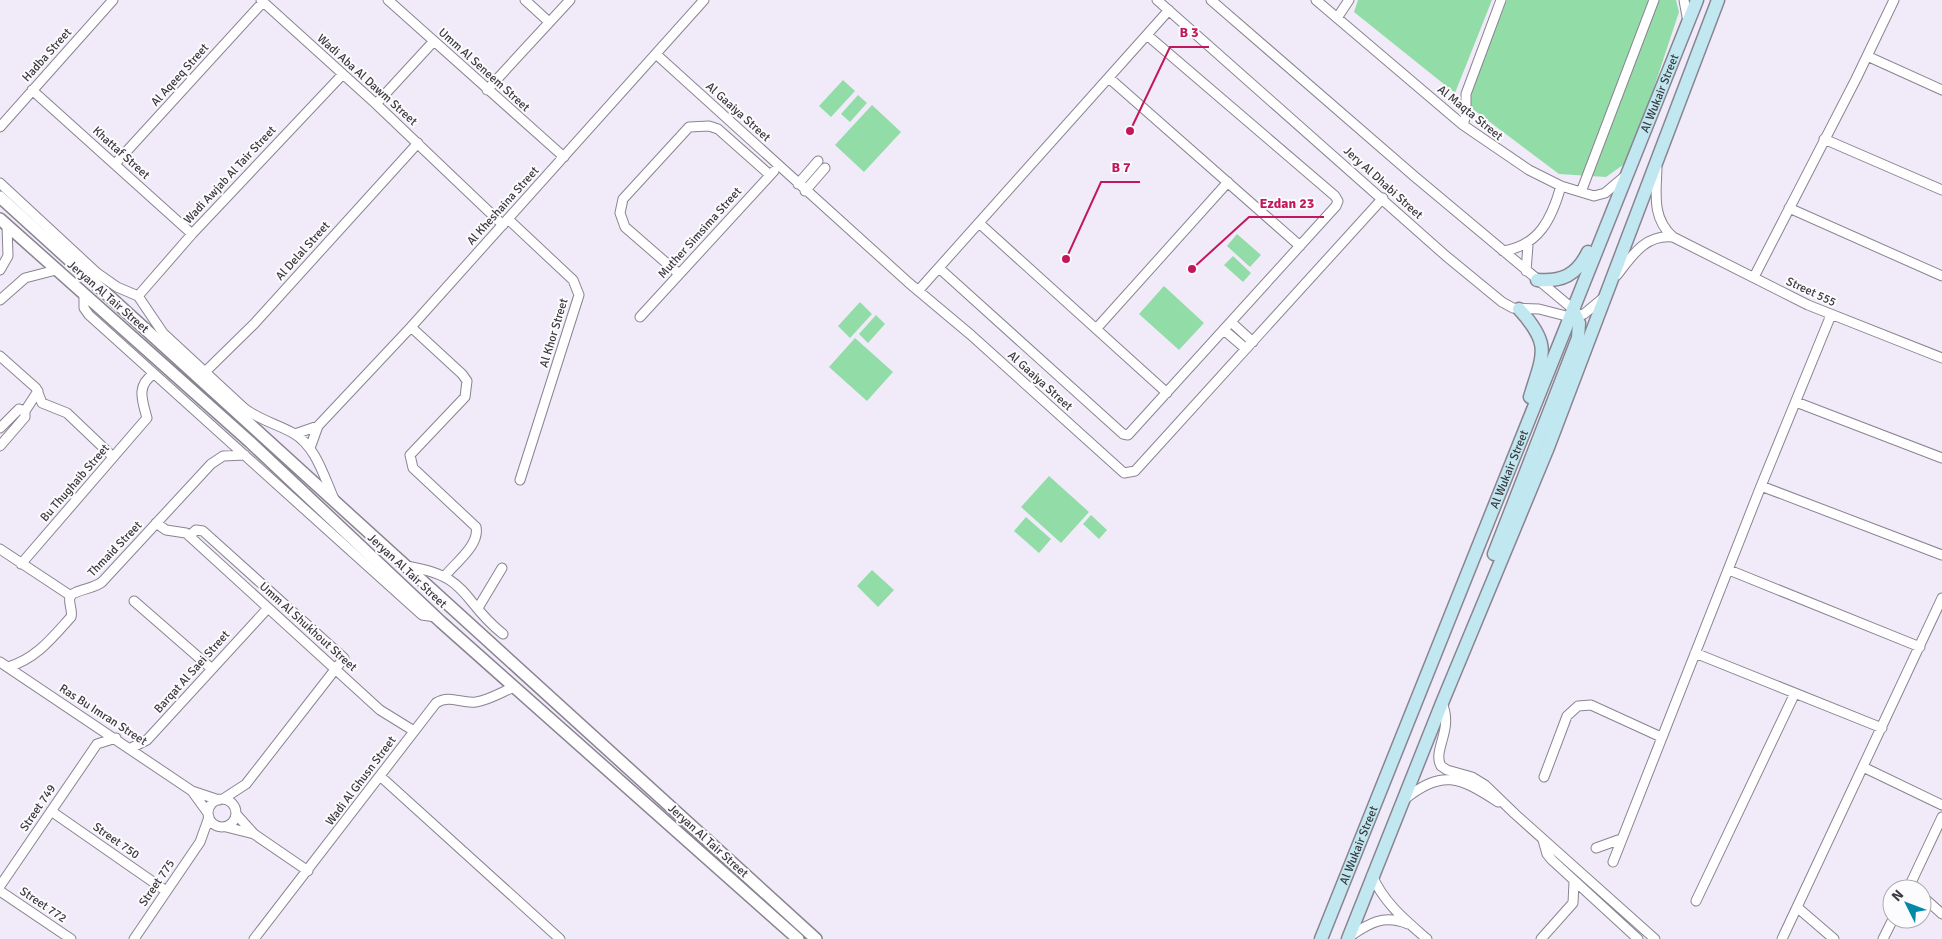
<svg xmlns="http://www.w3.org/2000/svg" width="1942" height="939" viewBox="0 0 1942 939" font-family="Signika,sans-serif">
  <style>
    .green { fill: #92dca7 }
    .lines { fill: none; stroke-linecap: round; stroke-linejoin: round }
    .minor-casing { stroke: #8a8491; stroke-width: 11 }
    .tertiary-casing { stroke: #8a8491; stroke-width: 14 }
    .secondary-casing { stroke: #8a8491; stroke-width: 15 }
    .minor { stroke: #fff; stroke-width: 9 }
    .tertiary { stroke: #fff; stroke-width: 11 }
    .secondary { stroke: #c1e8f1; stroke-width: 12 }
    .labels { text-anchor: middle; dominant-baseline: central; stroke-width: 4; stroke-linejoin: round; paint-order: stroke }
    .street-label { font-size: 12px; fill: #3c393f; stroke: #fcfbfd }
    .leader { fill: none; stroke: #c2185b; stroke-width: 2 }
    .callout-dot { fill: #c2185b; stroke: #fcfbfd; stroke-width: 2 }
    .callout-label { font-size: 14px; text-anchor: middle; font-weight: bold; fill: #c2185b; stroke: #fcfbfd; stroke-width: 4; stroke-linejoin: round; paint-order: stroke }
  </style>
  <rect width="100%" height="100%" fill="#f1ebf9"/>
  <path class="green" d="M1358 0H1492L1455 93 1354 12Z
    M1507 0H1676L1679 12 1630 160 1606 177 1559 174 1466 104Z
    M843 80 855 91 831 117 819 106Z
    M858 95 867 103 850 122 841 114Z
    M872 105 901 132 864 172 835 145Z
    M1237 234 1261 255 1250 267 1227 246Z
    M1233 256 1251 273 1243 282 1224 265Z
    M1164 286 1204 323 1179 350 1139 314Z
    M860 302 872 314 850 338 838 326Z
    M876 315 885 324 868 343 859 334Z
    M855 338 893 372 867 401 829 367Z
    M1049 476 1089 512 1061 543 1021 507Z
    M1091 515 1107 530 1099 539 1083 524Z
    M1026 517 1051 539 1039 553 1014 531Z
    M872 570 894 590 878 607 857 586Z"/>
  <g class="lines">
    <defs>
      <path id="minor" d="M261 0 376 104 503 225
        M388 0 564 157
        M525 0 549 22
        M1157 0 1446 256 1502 302 1513 308 1539 309 1570 317 1584 314 1602 299
        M1211 0 1414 176 1573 309
        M1316 0 1463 125 1529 170 1561 186 1594 196 1605 193 1624 177
        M1684 0 1688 22
        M1337 18 1349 0
        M657 55 909 283 971 335 1124 473 1135 471 1383 198
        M1867 56 1942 90
        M1109 78 1300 246
        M32 90 192 234
        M487 90 570 0
        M376 104 433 42
        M1463 125 1466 115V94L1501 0
        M0 127 113 0
        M1824 139 1942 190
        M115 164 263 2
        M1657 168C1656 194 1652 219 1673 237L1808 305 1942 358
        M0 183 97 273 117 287 138 296 163 333 244 408C259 420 277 424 293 433 316 446 324 477 334 499
        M798 184 818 161
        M805 191 825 168
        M1581 192 1654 0
        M1789 208 1942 276
        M508 219 573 280 579 295 520 480
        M979 223 1167 393
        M1503 251C1539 246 1552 218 1561 186
        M939 268 1123 434 1128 435 1336 206 1338 201 1335 196 1147 35
        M0 270 8 256 7 225
        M1526 271 1528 245
        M679 274 625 227 620 213 623 199 689 127 709 126 718 129 770 175
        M1617 275C1632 256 1645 234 1673 237
        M1754 277 1856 79 1894 0
        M918 291 1169 10
        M84 294V308L89 315 422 615 436 617
        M138 296 192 234 343 74
        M0 300 25 278 56 270
        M640 317 774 171
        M1231 322 1253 342
        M411 327 462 374 467 381 465 397 410 455 413 468 476 527C480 545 455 563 445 576
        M1096 329 1228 182
        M1224 330 1246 349
        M0 356 36 388 42 403 67 413 109 453
        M205 372 254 324 418 143
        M1796 402 1942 458
        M25 411 38 391
        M0 428 19 409 25 411V417L0 446
        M295 434 318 426
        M310 448 318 426 411 327 704 0
        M1761 486 1942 555
        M156 523 166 530 186 533 380 710 414 731
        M189 536 196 530 203 531 344 658 246 784 223 799
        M0 549 71 596
        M21 564 147 418C142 400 136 385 154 374
        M406 566C471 576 460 600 503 634
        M1729 570 1920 647
        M134 601 212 669
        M478 608 502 568
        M1695 653 1882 728
        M0 662 192 791 208 813
        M8 667C36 659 52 638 71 617 73 610 68 603 70 597 73 590 94 589 102 582L211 464 223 456 245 455
        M1442 703C1454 730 1432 750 1441 766L1447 770 1472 777 1485 785 1515 814 1655 939
        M131 748 147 740 268 608
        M1863 767 1942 805
        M380 776 560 939
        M1544 777 1567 716 1578 706 1591 705 1661 737
        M192 791 219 800
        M1405 799C1442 769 1460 777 1498 802
        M208 813a14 14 0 1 1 28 0a14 14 0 1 1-28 0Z
        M51 811 166 891
        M236 814 254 834 308 871
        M226 827 254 834
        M1543 840 1547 854 1552 860 1638 939
        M1596 848 1621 839
        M1613 862 1761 486 1831 315
        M1372 875C1383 902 1405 920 1427 939
        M0 886 97 744 116 738
        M1908 889 1942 817
        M0 891 71 939
        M1922 896 1942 914
        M1696 901 1795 693
        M1798 908 1834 939
        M1349 937C1369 923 1384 914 1408 924
        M134 939 200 842 209 817
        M254 939 436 703C450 694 461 704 476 702 489 700 502 692 514 687
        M1541 939 1573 903 1574 882
        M1782 939 1942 598
        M1883 939 1893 919"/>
      <path id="tertiary" d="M0 197 816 939
        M0 219 250 442 441 622 798 939"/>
      <g id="secondary">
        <path d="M1537 280C1562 282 1577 275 1588 252"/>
        <path d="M1519 309C1552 345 1543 354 1530 397"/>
        <path d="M1494 554 1578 338 1579 323 1573 309"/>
        <path id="s1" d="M1321 939 1697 0"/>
        <path d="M1348 939 1442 703 1547 450 1718 0"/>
      </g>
    </defs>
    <use href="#minor" class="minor-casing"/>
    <use href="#tertiary" class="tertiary-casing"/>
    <use href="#secondary" class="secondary-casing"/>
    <use href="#minor" class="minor"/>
    <use href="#tertiary" class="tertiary"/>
    <use href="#secondary" class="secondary"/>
  </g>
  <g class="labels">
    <g class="street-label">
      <text transform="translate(47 55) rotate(-48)">Hadba Street</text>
      <text transform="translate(484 70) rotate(42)">Umm Al Seneem Street</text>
      <text transform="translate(180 75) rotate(-48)">Al Aqeeq Street</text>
      <text transform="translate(367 80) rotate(42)">Wadi Aba Al Dawm Street</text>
      <text stroke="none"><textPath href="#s1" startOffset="911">Al Wukair Street</textPath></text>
      <text transform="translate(738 112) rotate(42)">Al Gaaiya Street</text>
      <text transform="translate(1470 113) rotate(39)">Al Maqta Street</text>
      <text transform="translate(121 153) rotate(42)">Khattaf Street</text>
      <text transform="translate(230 175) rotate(-47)">Wadi Awjab Al Tair Street</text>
      <text transform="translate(1383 183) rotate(42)">Jery Al Dhabi Street</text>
      <text transform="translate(503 206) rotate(-48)">Al Kheshaina Street</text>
      <text transform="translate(700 233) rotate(-48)">Muther Simsima Street</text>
      <text transform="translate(303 251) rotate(-48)">Al Delal Street</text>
      <text transform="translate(1811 292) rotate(25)">Street 555</text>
      <text transform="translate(108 297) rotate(41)">Jeryan Al Tair Street</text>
      <text transform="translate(554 333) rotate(-73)">Al Khor Street</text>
      <text transform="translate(1040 381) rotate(42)">Al Gaaiya Street</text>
      <text stroke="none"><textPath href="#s1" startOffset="506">Al Wukair Street</textPath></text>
      <text transform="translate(75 483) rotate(-49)">Bu Thughaib Street</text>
      <text transform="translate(115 549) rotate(-46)">Thmaid Street</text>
      <text transform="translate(407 571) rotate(43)">Jeryan Al Tair Street</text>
      <text transform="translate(308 627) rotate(42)">Umm Al Shukhout Street</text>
      <text transform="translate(192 672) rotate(-48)">Barqat Al Saei Street</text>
      <text transform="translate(103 715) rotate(33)">Ras Bu Imran Street</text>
      <text transform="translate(361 781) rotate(-53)">Wadi Al Ghusn Street</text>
      <text transform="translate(38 808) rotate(-56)">Street 749</text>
      <text transform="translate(116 841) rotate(35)">Street 750</text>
      <text transform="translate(708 841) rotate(42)">Jeryan Al Tair Street</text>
      <text stroke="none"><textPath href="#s1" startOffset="101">Al Wukair Street</textPath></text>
      <text transform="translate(157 883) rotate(-56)">Street 775</text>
      <text transform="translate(43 905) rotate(34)">Street 772</text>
    </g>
  </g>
  <path class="leader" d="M1130 131L1170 47H1209M1066 259L1101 182H1140M1192 269L1249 217H1324"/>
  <g class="callout-dot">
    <circle cx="1130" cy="131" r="5"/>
    <circle cx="1066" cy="259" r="5"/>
    <circle cx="1192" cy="269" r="5"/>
  </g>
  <g class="callout-label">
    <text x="1189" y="37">B 3</text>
    <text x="1121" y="172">B 7</text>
    <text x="1287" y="208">Ezdan 23</text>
  </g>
  <g transform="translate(1907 904) rotate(312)"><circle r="24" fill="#fcfbfd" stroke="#afadb1"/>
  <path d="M0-4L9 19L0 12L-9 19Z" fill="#0089a9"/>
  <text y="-8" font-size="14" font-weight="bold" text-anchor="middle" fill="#3c393f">N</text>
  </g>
</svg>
